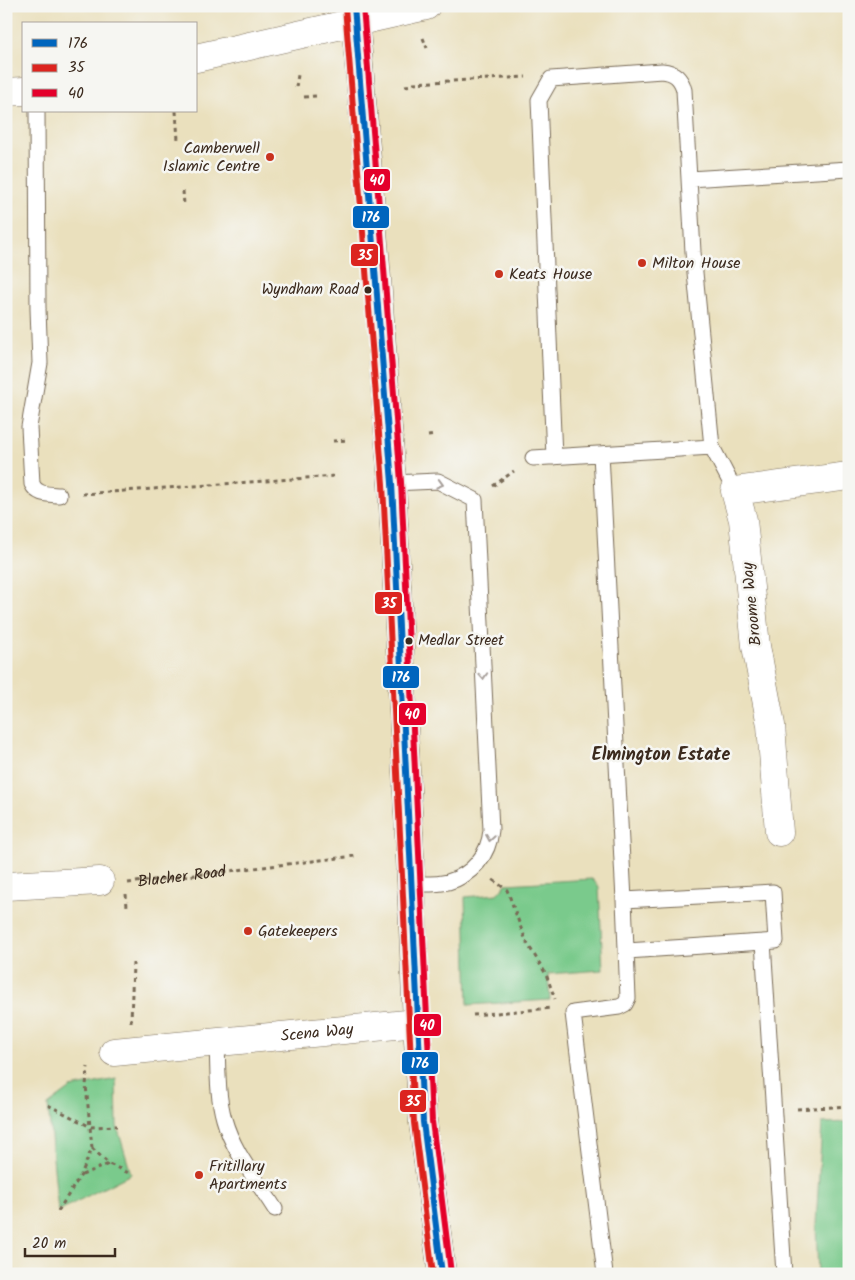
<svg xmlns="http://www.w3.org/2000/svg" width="855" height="1280" viewBox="0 0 855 1280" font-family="Kalam,sans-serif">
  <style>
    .green { fill: #7aca8c; stroke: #5a7a55 }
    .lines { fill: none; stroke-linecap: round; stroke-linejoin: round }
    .lane-casing { stroke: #786a56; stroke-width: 17 }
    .street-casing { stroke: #786a56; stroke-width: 29 }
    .secondary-casing { stroke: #786a56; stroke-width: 29 }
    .primary-casing { stroke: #786a56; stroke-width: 29 }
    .path { stroke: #786a56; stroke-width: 3; stroke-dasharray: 4 4; stroke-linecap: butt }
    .lane { stroke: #fff; stroke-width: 15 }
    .street { stroke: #fff; stroke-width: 28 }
    .secondary { stroke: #fff; stroke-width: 28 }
    .primary { stroke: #fff; stroke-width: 28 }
    .bus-1-casing { stroke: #f6f6f2; stroke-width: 10 }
    .bus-2-casing { stroke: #f6f6f2; stroke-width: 10 }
    .bus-3-casing { stroke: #f6f6f2; stroke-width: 10 }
    .bus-1 { stroke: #0065bd; stroke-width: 6 }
    .bus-2 { stroke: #dc241f; stroke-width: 6 }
    .bus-3 { stroke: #e4002b; stroke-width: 6 }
    .oneway { stroke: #a79f9a }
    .poi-dot { fill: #c8321e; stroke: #f6f6f2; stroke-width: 2 }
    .bus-dot { fill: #3b2a1e; stroke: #f6f6f2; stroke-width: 2 }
    .labels { text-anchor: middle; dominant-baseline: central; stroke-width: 5; stroke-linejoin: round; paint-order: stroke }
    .bus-label { font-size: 15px; fill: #3b2a1e; stroke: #f6f6f2; text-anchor: end }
    .poi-label { font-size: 16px; fill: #3b2a1e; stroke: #f6f6f2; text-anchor: start }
    .street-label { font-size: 16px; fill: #3b2a1e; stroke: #f6f6f2 }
    .neighbourhood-label { font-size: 18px; font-weight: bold; fill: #3b2a1e; stroke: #f6f6f2 }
    .line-badge { stroke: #f6f6f2; stroke-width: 2 }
    .badge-label { font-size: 14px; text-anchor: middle; font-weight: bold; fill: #fff }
  </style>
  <rect width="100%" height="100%" fill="#f6f6f2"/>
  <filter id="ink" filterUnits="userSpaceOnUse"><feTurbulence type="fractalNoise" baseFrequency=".02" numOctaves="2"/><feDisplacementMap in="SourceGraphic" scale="10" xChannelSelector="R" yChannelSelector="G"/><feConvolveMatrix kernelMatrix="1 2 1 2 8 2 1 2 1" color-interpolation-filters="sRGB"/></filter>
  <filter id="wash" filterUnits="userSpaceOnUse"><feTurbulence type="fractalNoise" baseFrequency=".0096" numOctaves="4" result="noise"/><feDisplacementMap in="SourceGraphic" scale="20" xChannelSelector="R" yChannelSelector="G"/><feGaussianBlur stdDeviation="1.12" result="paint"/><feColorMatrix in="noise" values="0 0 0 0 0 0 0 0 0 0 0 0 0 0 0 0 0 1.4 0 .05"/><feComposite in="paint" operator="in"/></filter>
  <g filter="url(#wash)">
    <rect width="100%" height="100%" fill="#eae0bd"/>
    <path class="green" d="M592 879 599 887 603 970 548 974 550 1000 468 1005 465 897 497 894 506 884Z
      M116 1079 117 1126 131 1174 58 1211 48 1105 71 1088Z
      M849 1122V1274H818L816 1225 822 1123Z"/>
  </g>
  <g filter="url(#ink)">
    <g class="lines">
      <defs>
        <path id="lane" d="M37 111 38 309 40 363 29 427 32 484C37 495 48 494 59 495
          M601 454 624 900 773 892 776 941 763 942 784 1274
          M554 457 539 100 551 79 662 71C674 72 681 78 684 90L689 179
          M533 458 712 447
          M392 483 438 481 475 500 491 830C489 855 472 875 448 882 436 885 423 884 411 884
          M735 491 712 447 693 252 689 179 849 169
          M627 951 763 942
          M217 1042C218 1067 217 1095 224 1119 233 1152 257 1180 275 1209
          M605 1274 573 1013 619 1007 625 1004 628 998 624 900"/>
        <g id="street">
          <path d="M779 832 771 725 756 646 743 520 735 491 849 476"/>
          <path d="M6 886 100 881"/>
          <path id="s2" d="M114 1052 417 1023"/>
        </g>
        <path id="secondary" d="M196 58 426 6
          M6 92 24 91"/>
        <path id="primary" d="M354 6 377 279 392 483 409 832 417 1023 423 1122 442 1274"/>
      </defs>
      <use href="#lane" class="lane-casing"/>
      <use href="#street" class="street-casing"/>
      <use href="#secondary" class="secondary-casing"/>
      <use href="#primary" class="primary-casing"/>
      <g class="path">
        <path d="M423 38 427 48"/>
        <path d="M413 83 526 77"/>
        <path d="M405 86 413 85"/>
        <path d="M296 87 298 75"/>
        <path d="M304 97 316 96"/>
        <path d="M176 111 178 140"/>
        <path d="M183 191 184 205"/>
        <path d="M428 436 435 435"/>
        <path d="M333 441 347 440"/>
        <path d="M493 486 514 471"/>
        <path d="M82 494 335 476"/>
        <path d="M493 880 507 890 509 895 521 928 527 943 546 974 555 999"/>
        <path id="s1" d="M128 883 355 856"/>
        <path d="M126 894 127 907"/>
        <path d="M473 1015 552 1008"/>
        <path d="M131 1022 133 963"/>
        <path d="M48 1105 91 1127 117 1126"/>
        <path d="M797 1109 849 1106"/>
        <path d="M92 1148 109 1164 131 1174"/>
        <path d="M82 1175 109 1164"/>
        <path d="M58 1211 81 1175 92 1148 86 1085 88 1067"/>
      </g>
      <use href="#lane" class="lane"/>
      <use href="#street" class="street"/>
      <use href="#secondary" class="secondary"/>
      <use href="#primary" class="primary"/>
      <defs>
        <path id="bus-1" d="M354 6 392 483 423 1122 442 1274"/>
        <path id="bus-2" d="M345 7 383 484 414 1123 433 1274"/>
        <path id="bus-3" d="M363 6 401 482 432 1121 451 1273"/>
      </defs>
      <use href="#bus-1" class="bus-1-casing"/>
      <use href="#bus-2" class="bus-2-casing"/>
      <use href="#bus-3" class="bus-3-casing"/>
      <use href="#bus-1" class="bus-1"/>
      <use href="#bus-2" class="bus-2"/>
      <use href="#bus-3" class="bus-3"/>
    </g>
    <defs><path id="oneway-chevron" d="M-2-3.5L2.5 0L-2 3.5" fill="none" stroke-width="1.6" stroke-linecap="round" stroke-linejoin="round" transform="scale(1.25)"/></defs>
    <g class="oneway">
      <use href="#oneway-chevron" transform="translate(440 484) rotate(16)"/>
      <use href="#oneway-chevron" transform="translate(483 676) rotate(87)"/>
      <use href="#oneway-chevron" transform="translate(490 838) rotate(99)"/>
    </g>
  </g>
  <g class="poi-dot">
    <circle cx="270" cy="157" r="5"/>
    <circle cx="642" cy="263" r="5"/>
    <circle cx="499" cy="274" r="5"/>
    <circle cx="248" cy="931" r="5"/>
    <circle cx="199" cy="1175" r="5"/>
  </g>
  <g class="bus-dot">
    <circle cx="368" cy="290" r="4.5"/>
    <circle cx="409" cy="641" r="4.5"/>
  </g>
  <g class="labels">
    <g class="bus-label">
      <text x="359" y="290">Wyndham Road</text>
      <text x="418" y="641" text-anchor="start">Medlar Street</text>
    </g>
    <g class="poi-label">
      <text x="260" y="148" text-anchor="end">Camberwell<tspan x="260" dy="18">Islamic Centre</tspan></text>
      <text x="652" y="263">Milton House</text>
      <text x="509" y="274">Keats House</text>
      <text x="258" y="931">Gatekeepers</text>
      <text x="209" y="1166">Fritillary<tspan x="209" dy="18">Apartments</tspan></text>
    </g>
    <g class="street-label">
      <text transform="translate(752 604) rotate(-96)">Broome Way</text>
      <text stroke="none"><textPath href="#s1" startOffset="54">Blucher Road</textPath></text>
      <text stroke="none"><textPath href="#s2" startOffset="204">Scena Way</textPath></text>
    </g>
    <g class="neighbourhood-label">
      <text x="661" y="755">Elmington Estate</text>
    </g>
  </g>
  <g class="line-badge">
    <rect x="363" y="168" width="28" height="24" rx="5" fill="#e4002b"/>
    <rect x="352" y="205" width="38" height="24" rx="5" fill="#0065bd"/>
    <rect x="350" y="243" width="29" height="24" rx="5" fill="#dc241f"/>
    <rect x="374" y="591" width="29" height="24" rx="5" fill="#dc241f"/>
    <rect x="382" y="665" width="38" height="24" rx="5" fill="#0065bd"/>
    <rect x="398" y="702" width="29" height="24" rx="5" fill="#e4002b"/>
    <rect x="413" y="1013" width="29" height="24" rx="5" fill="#e4002b"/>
    <rect x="401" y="1051" width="38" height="24" rx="5" fill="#0065bd"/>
    <rect x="399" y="1089" width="28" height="24" rx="5" fill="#dc241f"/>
  </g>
  <g class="badge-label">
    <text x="377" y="185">40</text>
    <text x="371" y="222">176</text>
    <text x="365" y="260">35</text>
    <text x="389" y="608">35</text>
    <text x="401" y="682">176</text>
    <text x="412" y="719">40</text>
    <text x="427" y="1030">40</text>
    <text x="420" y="1068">176</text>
    <text x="413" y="1106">35</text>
  </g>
  <rect width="855" height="1280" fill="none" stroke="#f6f6f2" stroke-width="25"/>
  <rect x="22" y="22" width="175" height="90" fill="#f6f6f2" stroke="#aba49d"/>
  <rect x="32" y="39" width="25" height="8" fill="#0065bd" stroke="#aba49d"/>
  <text x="68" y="48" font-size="15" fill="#3b2a1e">176</text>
  <rect x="32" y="64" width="25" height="8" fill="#dc241f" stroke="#aba49d"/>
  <text x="68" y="72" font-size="15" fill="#3b2a1e">35</text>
  <rect x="32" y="89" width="25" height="8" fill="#e4002b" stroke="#aba49d"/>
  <text x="68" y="98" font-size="15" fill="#3b2a1e">40</text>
  <path d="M25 1248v8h90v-8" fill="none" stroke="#3b2a1e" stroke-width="2.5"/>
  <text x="32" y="1248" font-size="15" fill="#3b2a1e" stroke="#f6f6f2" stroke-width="4" paint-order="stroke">20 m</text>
</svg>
